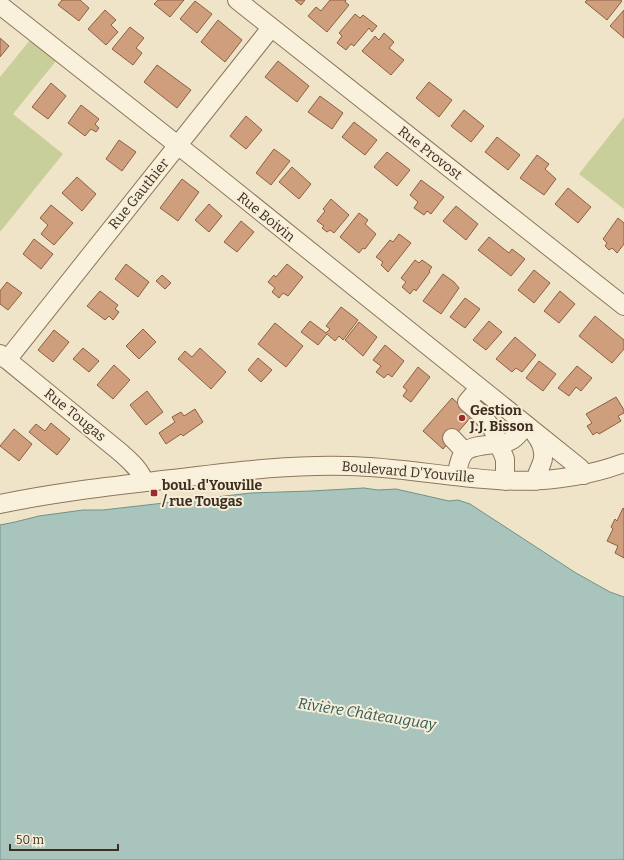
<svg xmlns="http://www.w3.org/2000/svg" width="624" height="860" viewBox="0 0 624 860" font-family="Bitter,serif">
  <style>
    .green { fill: #c9cf9b }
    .water { fill: #a9c4bc; stroke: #6f938a }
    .building { fill: #cf9f7d; stroke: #8d5f41 }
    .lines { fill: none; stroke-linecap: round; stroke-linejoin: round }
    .minor-casing { stroke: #8d765c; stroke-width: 20 }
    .minor { stroke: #faf1dc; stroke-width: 18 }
    .poi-dot { fill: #9e2a2b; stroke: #f7eed8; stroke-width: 1.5 }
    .labels { text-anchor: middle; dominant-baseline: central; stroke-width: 4; stroke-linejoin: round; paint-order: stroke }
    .street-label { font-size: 14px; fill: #3d2e20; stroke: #f7eed8 }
    .poi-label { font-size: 14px; font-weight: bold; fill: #3d2e20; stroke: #f7eed8; text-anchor: start }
    .water-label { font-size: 15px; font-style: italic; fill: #2f5d5a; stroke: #f7eed8 }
  </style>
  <rect width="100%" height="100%" fill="#f0e4c8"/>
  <path class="green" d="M30 40 56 61 13 114 63 154 0 232V77Z
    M624 117V209L579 174Z"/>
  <path class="water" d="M364 488 378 490 396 489 449 501 458 500 470 504 576 573 610 592 624 597V860H0V525L15 522 39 516 83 510H103L251 493 311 491Z"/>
  <path class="building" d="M62 0H80L89 8 79 21 58 5Z
    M158 0H184L170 17 154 4Z
    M295 0H305L301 5Z
    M330 0H346L345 2 349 5 327 32 308 16 316 7 321 11Z
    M587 0H620L622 1 607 20 585 2Z
    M195 1 212 14 197 33 180 19Z
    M105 10 116 20 111 25 118 32 106 45 88 29Z
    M624 10V38L610 26Z
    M355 14 360 18 363 15 377 26 372 32 369 28 354 46 351 44 346 50 337 43 342 36 339 33Z
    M218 20 242 40 225 62 201 42Z
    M130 27 144 38 136 48 142 53 133 65 112 49Z
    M384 33 394 42 389 48 404 60 391 75 362 51 375 36 379 40Z
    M0 38 9 46 0 57Z
    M278 61 309 86 297 102 265 77Z
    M157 65 191 90 177 108 144 82Z
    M429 82 452 100 439 117 416 98Z
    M51 83 66 96 48 119 32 107Z
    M320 96 343 113 332 129 308 112Z
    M81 105 99 119 95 124 99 128 96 132 91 129 85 136 68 123Z
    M464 110 484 126 471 142 451 126Z
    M246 116 262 130 246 149 230 136Z
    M354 122 377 140 365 155 342 137Z
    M497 137 520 155 508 170 485 152Z
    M119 140 136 152 122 171 106 159Z
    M274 149 290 161 271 185 256 173Z
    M387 152 410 170 397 186 374 167Z
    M537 155 549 164 545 169 556 179 544 195 520 178Z
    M292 167 311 184 299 199 279 182Z
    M77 177 96 194 82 211 62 193Z
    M182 179 199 192 178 221 160 208Z
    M421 180 444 197 431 214 427 211 424 215 414 208 418 202 410 195Z
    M568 188 591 207 578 223 555 204Z
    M331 199 349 215 334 233 330 230 327 232 322 228 324 226 317 221 325 211 323 209Z
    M209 204 222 216 209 232 195 220Z
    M51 205 73 223 54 245 41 234 48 225 40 218Z
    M456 206 478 224 466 240 443 221Z
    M359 213 368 220 365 224 376 234 365 249 363 248 359 253 340 237Z
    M618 218 624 223V244L617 253 612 248 609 250 605 246 607 243 603 239Z
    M241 221 254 232 237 252 224 242Z
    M399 234 411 243 388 272 381 265 383 262 376 257 390 240 393 242Z
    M489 237 509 253 512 249 525 259 511 276 478 250Z
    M34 239 53 254 41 269 23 254Z
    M415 260 419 263 422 260 432 267 429 271 430 272 416 291 414 289 410 294 402 287 406 282 401 278Z
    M126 264 149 282 138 297 115 279Z
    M287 264 303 277 288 296 283 293 279 298 272 292 275 288 268 282 274 275 276 277Z
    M534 270 550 283 534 303 518 290Z
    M443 274 454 282 459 288 441 314 423 301Z
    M162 275 171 283 165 289 156 281Z
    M7 282 22 293 8 310 0 304V291Z
    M100 291 118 305 115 309 119 312 113 320 109 316 105 320 87 306Z
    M560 291 575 304 559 323 544 311Z
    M465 298 480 309 465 328 450 317Z
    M341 307 358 320 343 340 339 336 335 341 327 334 318 345 301 332 310 321 326 333 330 329 326 326Z
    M595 316 624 340V349L612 363 579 336Z
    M489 321 502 332 486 350 473 340Z
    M359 322 377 337 363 356 345 340Z
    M275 323 303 346 286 367 258 344Z
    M143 329 156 342 139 359 126 346Z
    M54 330 69 342 53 362 38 350Z
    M515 337 536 355 522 372 516 368 512 372 496 359Z
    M385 345 404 361 392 377 388 374 384 378 376 372 381 366 373 360Z
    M83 348 99 361 89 372 73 359Z
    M200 348 226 372 211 389 178 359 185 351 192 357Z
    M258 358 272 370 261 382 248 370Z
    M539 361 556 374 543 391 526 378Z
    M114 365 130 380 113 399 97 385Z
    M577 366 592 378 581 391 576 387 569 396 558 388Z
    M418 367 430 377 411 402 403 396 407 390 403 387Z
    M147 391 163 412 146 425 130 405Z
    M616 397 624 410V413L618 416 621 421 599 434 597 432 593 435 587 426 592 423 586 414Z
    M452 398 472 416 443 449 423 431Z
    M195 409 203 422 183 436 181 434 166 444 159 433 175 422 172 417 181 412 184 416Z
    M51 423 70 439 57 455 29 432 36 424 45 431Z
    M14 429 32 444 19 461 0 446Z
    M623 508 624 509V558L615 553 618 546 607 541 613 529 611 527 615 519 617 521Z"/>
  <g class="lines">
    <defs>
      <path id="minor" d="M237 0 624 306
        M0 5 194 158 575 464 580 468 584 475
        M0 354 120 452C129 460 141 470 144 482
        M7 360 271 28
        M479 388 467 402 482 415 493 430 505 459V481
        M535 434C542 443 546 454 541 465 539 471 536 474 536 481
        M452 438 465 452
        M457 476C460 447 468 447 495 444 500 444 506 443 510 441 517 438 521 431 526 425
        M0 504C57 492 114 486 172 479 231 472 289 464 349 466 398 467 447 477 497 480 540 483 583 478 624 463"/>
    </defs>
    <use href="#minor" class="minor-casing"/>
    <use href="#minor" class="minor"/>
  </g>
  <g class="poi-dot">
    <circle cx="462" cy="418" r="4"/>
    <rect x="150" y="489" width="8" height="8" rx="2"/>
  </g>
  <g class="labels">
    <g class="street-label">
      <text transform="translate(430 153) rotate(38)">Rue Provost</text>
      <text transform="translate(139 194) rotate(-51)">Rue Gauthier</text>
      <text transform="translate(266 217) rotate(39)">Rue Boivin</text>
      <text transform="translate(75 415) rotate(39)">Rue Tougas</text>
      <text transform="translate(408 472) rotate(5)">Boulevard D'Youville</text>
    </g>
    <g class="poi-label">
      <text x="470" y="410">Gestion<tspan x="470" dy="16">J.J. Bisson</tspan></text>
      <text x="162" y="485">boul. d'Youville<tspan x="162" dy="16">/ rue Tougas</tspan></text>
    </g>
    <g class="water-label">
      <text transform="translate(367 714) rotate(9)">Rivière Châteauguay</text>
    </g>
  </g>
  <path d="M10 844v6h108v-6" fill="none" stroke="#3d2e20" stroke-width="2"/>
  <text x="16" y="844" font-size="12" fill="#3d2e20" stroke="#f7eed8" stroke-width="3" paint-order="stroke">50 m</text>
</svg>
